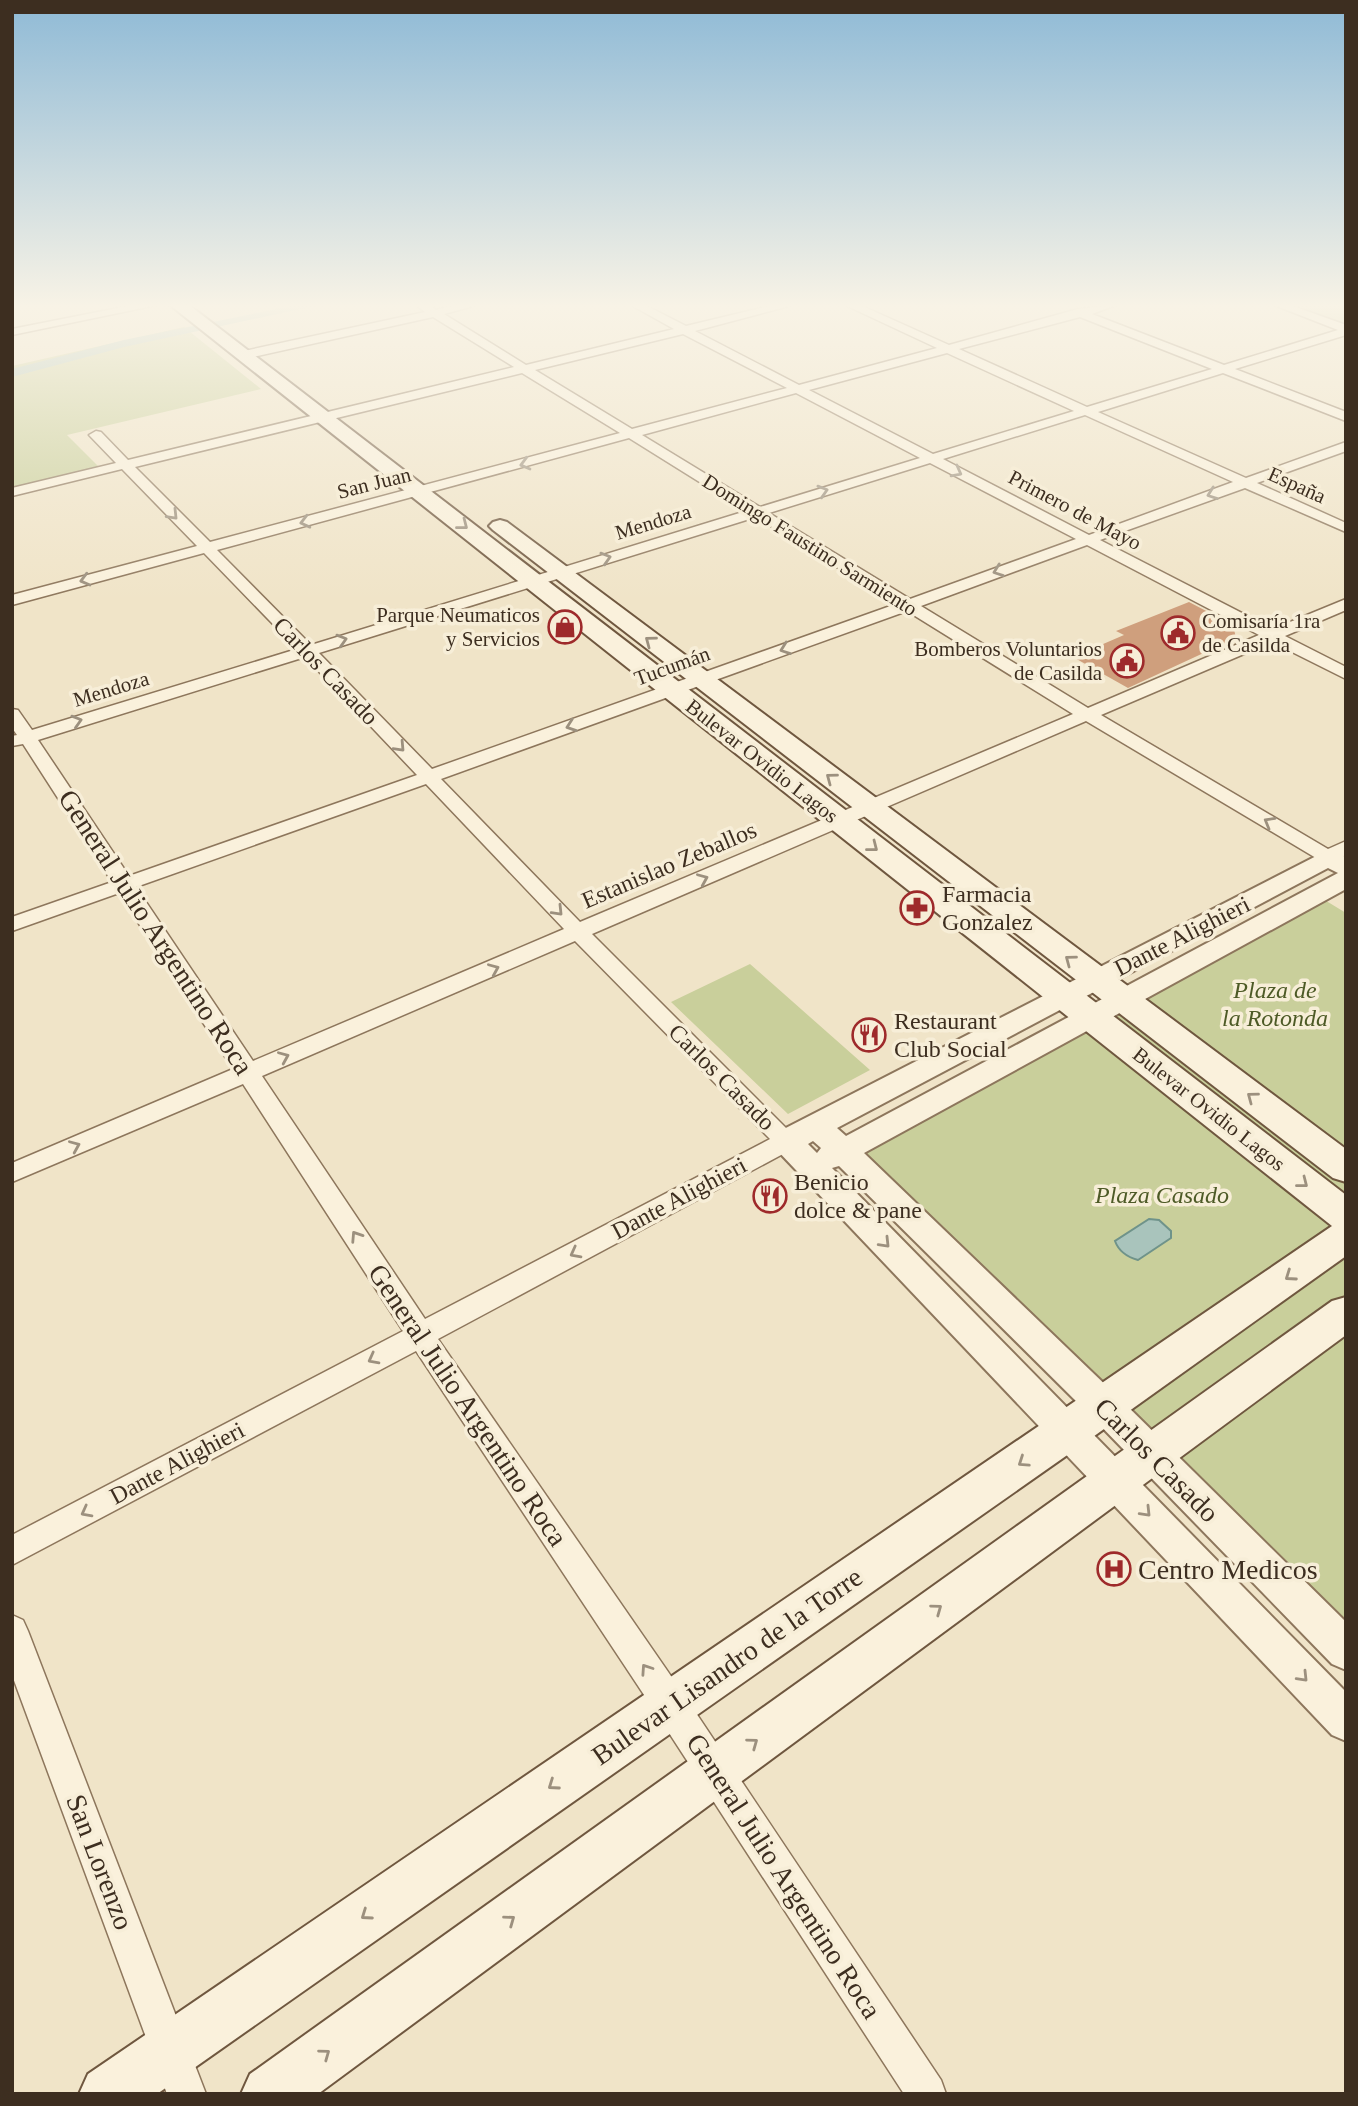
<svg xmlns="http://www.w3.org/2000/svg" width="1358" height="2106" viewBox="0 0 1358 2106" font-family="Georgia,serif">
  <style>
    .green { fill: #c9cf9b }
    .water { fill: #a9c4bc; stroke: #6f938a; stroke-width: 2 }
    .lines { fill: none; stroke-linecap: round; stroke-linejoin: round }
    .canal { fill: #a9c4bc; fill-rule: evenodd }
    .building { fill: #cf9f7d }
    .minor-casing { stroke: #8d765c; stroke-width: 3 }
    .tertiary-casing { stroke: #8d765c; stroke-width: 4 }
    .secondary-casing { stroke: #6f573f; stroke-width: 4 }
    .minor { fill: #faf1dc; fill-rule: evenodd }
    .tertiary { fill: #faf1dc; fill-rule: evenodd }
    .secondary { fill: #faf1dc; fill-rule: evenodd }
    .oneway { stroke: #9c907e }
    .labels { text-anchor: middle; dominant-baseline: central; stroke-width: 7; stroke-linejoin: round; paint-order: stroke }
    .far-street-label { font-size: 21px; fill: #3d2e20; stroke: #f7eed8 }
    .far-poi-label { font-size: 21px; fill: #3d2e20; stroke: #f7eed8; text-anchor: end }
    .street-label { font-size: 24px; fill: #3d2e20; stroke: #f7eed8 }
    .poi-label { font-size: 24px; fill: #3d2e20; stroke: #f7eed8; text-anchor: start }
    .park-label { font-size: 24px; font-style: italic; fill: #4d5a26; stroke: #f7eed8 }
    .near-street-label { font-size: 28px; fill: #3d2e20; stroke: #f7eed8 }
    .near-poi-label { font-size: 28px; fill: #3d2e20; stroke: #f7eed8; text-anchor: start }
  </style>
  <rect width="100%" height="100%" fill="#f0e4c8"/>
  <path class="green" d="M1284 305H1346V324H1336Z
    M184 327 261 389 67 435 99 467 12 488V366Z
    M1323 899 1346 913V1636L855 1151Z
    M750 964 870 1070 788 1114 671 1002Z"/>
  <path class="water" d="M1149 1219 1159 1220 1171 1231V1238L1138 1260C1127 1257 1119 1252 1115 1241Z"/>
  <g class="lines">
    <path class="canal" d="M296 305H319L124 347 12 377V369L124 340Z"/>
  </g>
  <path class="building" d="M1189 602 1233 625 1236 638 1128 688 1073 657 1124 635 1116 631Z"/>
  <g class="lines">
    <defs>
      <path id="minor" d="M133 305H157L12 335V329Z
        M416 305H429L436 310 455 305H477L444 314 526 365 674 329 631 305H645L686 326 773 305H793L695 331 799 385 937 348 845 305H860L949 345 1078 309 1116 305 1092 314 1224 365 1338 330 1274 305H1290L1346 325V335L1235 369 1346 412V421L1223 373 1098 412 1246 478 1346 442V451L1257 483 1346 523V532L1245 488 1100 540 1273 629 1346 599V610L1285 636 1346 667V679L1272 642 1101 715 1328 849 1346 841V855L1328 863 1321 861 1086 721 592 934 799 1141 796 1147 438 1339 682 1692 941 2080 946 2094H904L658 1716 416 1351 12 1565V1535L403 1331 243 1084 12 1182V1163L233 1069 119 893 12 931V917L112 882 23 744 12 746V736L17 735 12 728V709L18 710 32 730 297 649 204 553 12 605V595L197 546 122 469 12 496V488L116 463 89 435 96 431 101 432 128 460 514 367 433 317 244 359 238 355 244 351 425 312ZM1080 317 1212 369 1087 407 959 349ZM683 334 787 388 632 429 535 370ZM947 353 1074 411 933 454 809 390ZM522 373 620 433 210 542 135 467ZM796 393 920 458 760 507 642 435ZM1085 415 1233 482 1089 535 943 459ZM629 438 746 511 311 645 217 550ZM930 463 1076 539 910 599 769 513ZM756 517 896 604 432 769 319 653ZM1087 545 1259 635 1088 708 921 606ZM907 611 1073 714 580 922 441 779ZM305 657 417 775 129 876 38 740ZM426 784 564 929 253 1061 136 887ZM575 941 770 1139 425 1319 262 1076Z
        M12 1615 23 1620 28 1631 206 2094H167L12 1675Z"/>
      <path id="tertiary" d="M1328 850 1346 857V889L864 1153 1116 1395 1346 1622V1670L1332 1664 1092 1417 839 1166 832 1168 1346 1692V1741L1332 1735 776 1149 772 1141 776 1133ZM1328 868 1338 873 846 1136 837 1128ZM813 1141 821 1148 817 1153 808 1144Z"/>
      <path id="secondary" d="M170 305H189L1346 1195V1256L1083 1444 157 2094H79L88 2074 1332 1226Z
        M500 520 507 522 1346 1149V1182L1333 1178 493 530 489 526 493 522Z
        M1346 1297V1335L318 2094H241L250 2074 1332 1301Z"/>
    </defs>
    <use href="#minor" class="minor-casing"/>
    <use href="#tertiary" class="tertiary-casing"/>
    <use href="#secondary" class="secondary-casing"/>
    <use href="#minor" class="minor"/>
    <use href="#tertiary" class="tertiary"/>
    <use href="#secondary" class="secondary"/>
  </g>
  <defs><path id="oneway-chevron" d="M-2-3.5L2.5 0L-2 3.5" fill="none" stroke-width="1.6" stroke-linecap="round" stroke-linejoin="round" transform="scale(1.75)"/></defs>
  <g class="oneway">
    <use href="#oneway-chevron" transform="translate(525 464) rotate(165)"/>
    <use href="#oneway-chevron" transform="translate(957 472) rotate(28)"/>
    <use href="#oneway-chevron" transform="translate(823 491) rotate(-17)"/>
    <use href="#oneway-chevron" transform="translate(1212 494) rotate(160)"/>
    <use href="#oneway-chevron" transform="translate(173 515) rotate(46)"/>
    <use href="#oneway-chevron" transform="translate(305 522) rotate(166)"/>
    <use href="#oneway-chevron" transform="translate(463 525) rotate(38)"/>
    <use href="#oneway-chevron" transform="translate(606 558) rotate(-17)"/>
    <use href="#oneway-chevron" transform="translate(998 571) rotate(160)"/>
    <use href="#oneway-chevron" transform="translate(85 580) rotate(165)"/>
    <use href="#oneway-chevron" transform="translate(342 640) rotate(-17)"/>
    <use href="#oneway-chevron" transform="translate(650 641) rotate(-143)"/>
    <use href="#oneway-chevron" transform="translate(785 649) rotate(160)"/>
    <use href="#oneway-chevron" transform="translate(77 721) rotate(-17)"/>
    <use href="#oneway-chevron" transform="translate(571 726) rotate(161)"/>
    <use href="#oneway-chevron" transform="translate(400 747) rotate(47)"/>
    <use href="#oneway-chevron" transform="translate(831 778) rotate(-143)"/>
    <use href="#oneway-chevron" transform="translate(1269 822) rotate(-150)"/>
    <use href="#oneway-chevron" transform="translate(873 847) rotate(38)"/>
    <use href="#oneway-chevron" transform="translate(703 879) rotate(-23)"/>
    <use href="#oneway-chevron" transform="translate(558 911) rotate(46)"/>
    <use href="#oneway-chevron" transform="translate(1070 960) rotate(-143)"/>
    <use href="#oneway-chevron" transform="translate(494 969) rotate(-23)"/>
    <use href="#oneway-chevron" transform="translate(284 1057) rotate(-23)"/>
    <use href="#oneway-chevron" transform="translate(1252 1097) rotate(-143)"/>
    <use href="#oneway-chevron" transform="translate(75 1146) rotate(-23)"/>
    <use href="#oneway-chevron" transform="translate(1303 1183) rotate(38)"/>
    <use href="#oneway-chevron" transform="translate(356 1236) rotate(-123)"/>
    <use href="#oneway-chevron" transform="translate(885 1243) rotate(46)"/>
    <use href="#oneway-chevron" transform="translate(575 1253) rotate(152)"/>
    <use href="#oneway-chevron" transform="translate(1290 1276) rotate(145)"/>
    <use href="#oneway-chevron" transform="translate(373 1359) rotate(152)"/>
    <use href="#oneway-chevron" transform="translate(1023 1462) rotate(146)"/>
    <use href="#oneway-chevron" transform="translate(86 1512) rotate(152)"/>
    <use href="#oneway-chevron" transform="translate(1146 1512) rotate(46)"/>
    <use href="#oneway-chevron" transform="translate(937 1609) rotate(-36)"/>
    <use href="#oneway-chevron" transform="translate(646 1669) rotate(-124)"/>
    <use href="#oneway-chevron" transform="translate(1303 1677) rotate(46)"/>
    <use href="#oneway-chevron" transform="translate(753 1743) rotate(-36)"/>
    <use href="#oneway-chevron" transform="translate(553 1785) rotate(145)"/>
    <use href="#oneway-chevron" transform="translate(366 1915) rotate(145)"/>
    <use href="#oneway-chevron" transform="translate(510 1920) rotate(-36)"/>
    <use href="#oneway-chevron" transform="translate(325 2054) rotate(-36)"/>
  </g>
  <linearGradient id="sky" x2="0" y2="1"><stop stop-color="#8fbad6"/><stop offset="0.51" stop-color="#f8f3e6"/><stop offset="1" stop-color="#f8f3e6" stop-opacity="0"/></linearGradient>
  <rect width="1358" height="600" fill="url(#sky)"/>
  <defs>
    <symbol id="shop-ring" viewBox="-11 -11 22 22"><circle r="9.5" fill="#f7eed8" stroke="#9e2a2b" stroke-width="1.5"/><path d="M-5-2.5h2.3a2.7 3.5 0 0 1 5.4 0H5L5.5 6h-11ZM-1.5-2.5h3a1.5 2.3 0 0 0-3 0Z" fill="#9e2a2b"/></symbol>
    <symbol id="civic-ring" viewBox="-11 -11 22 22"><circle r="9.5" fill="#f7eed8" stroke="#9e2a2b" stroke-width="1.5"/><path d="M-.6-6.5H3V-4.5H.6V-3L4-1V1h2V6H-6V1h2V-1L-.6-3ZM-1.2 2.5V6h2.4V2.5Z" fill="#9e2a2b"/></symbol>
    <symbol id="pharmacy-ring" viewBox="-11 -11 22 22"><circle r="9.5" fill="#f7eed8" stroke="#9e2a2b" stroke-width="1.5"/><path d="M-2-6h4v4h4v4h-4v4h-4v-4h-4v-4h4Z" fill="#9e2a2b"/></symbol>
    <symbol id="restaurant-ring" viewBox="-11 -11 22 22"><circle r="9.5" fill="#f7eed8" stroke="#9e2a2b" stroke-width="1.5"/><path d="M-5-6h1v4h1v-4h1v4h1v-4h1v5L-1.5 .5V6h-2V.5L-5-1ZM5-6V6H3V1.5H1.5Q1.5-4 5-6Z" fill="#9e2a2b"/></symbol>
    <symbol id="hospital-ring" viewBox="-11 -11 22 22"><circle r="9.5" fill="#f7eed8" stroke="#9e2a2b" stroke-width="1.5"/><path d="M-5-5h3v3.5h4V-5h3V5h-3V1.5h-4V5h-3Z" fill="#9e2a2b"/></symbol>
  </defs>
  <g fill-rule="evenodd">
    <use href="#shop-ring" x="546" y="608" width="38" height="38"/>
    <use href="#civic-ring" x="1159" y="614" width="38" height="38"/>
    <use href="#civic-ring" x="1108" y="642" width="38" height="38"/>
    <use href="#pharmacy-ring" x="898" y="889" width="38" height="38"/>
    <use href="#restaurant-ring" x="850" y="1016" width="38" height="38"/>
    <use href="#restaurant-ring" x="751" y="1177" width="38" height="38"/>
    <use href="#hospital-ring" x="1095" y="1550" width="38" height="38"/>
  </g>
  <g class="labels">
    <g class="far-street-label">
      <text transform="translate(374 483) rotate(-14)">San Juan</text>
      <text transform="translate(1297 485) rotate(24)">España</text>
      <text transform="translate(1075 510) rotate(28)">Primero de Mayo</text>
      <text transform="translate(653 522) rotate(-17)">Mendoza</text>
      <text transform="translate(810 545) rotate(32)">Domingo Faustino Sarmiento</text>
      <text transform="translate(672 666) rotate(-20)">Tucumán</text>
      <text transform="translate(111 689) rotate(-17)">Mendoza</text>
      <text transform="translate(762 761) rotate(38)">Bulevar Ovidio Lagos</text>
      <text transform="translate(1209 1109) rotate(38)">Bulevar Ovidio Lagos</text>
    </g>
    <g class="far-poi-label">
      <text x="540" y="615">Parque Neumaticos<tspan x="540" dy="24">y Servicios</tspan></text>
      <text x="1202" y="621" text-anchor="start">Comisaría 1ra<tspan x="1202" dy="24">de Casilda</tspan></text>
      <text x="1102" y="649">Bomberos Voluntarios<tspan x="1102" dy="24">de Casilda</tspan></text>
    </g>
    <g class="street-label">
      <text transform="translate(326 671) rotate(46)">Carlos Casado</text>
      <text transform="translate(669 865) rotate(-23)">Estanislao Zeballos</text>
      <text transform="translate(1182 936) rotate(-27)">Dante Alighieri</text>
      <text transform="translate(722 1077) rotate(45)">Carlos Casado</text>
      <text transform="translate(679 1198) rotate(-28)">Dante Alighieri</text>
      <text transform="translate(177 1463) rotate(-28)">Dante Alighieri</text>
    </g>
    <g class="poi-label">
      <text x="942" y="894">Farmacia<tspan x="942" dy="28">Gonzalez</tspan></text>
      <text x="894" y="1021">Restaurant<tspan x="894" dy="28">Club Social</tspan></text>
      <text x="794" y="1182">Benicio<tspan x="794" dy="28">dolce &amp; pane</tspan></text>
    </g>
    <g class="park-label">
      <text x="1275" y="990">Plaza de<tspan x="1275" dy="28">la Rotonda</tspan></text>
      <text x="1162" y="1195">Plaza Casado</text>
    </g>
    <g class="near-street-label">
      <text transform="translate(156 932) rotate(57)">General Julio Argentino Roca</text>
      <text transform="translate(468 1405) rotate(56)">General Julio Argentino Roca</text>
      <text transform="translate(1157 1460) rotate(45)">Carlos Casado</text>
      <text transform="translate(727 1666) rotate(-35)">Bulevar Lisandro de la Torre</text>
      <text transform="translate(100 1862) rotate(69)">San Lorenzo</text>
      <text transform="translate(784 1876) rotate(57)">General Julio Argentino Roca</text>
    </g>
    <g class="near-poi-label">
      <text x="1138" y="1569">Centro Medicos</text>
    </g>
  </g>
  <rect width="1358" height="2106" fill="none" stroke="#3d2e20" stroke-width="28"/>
</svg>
